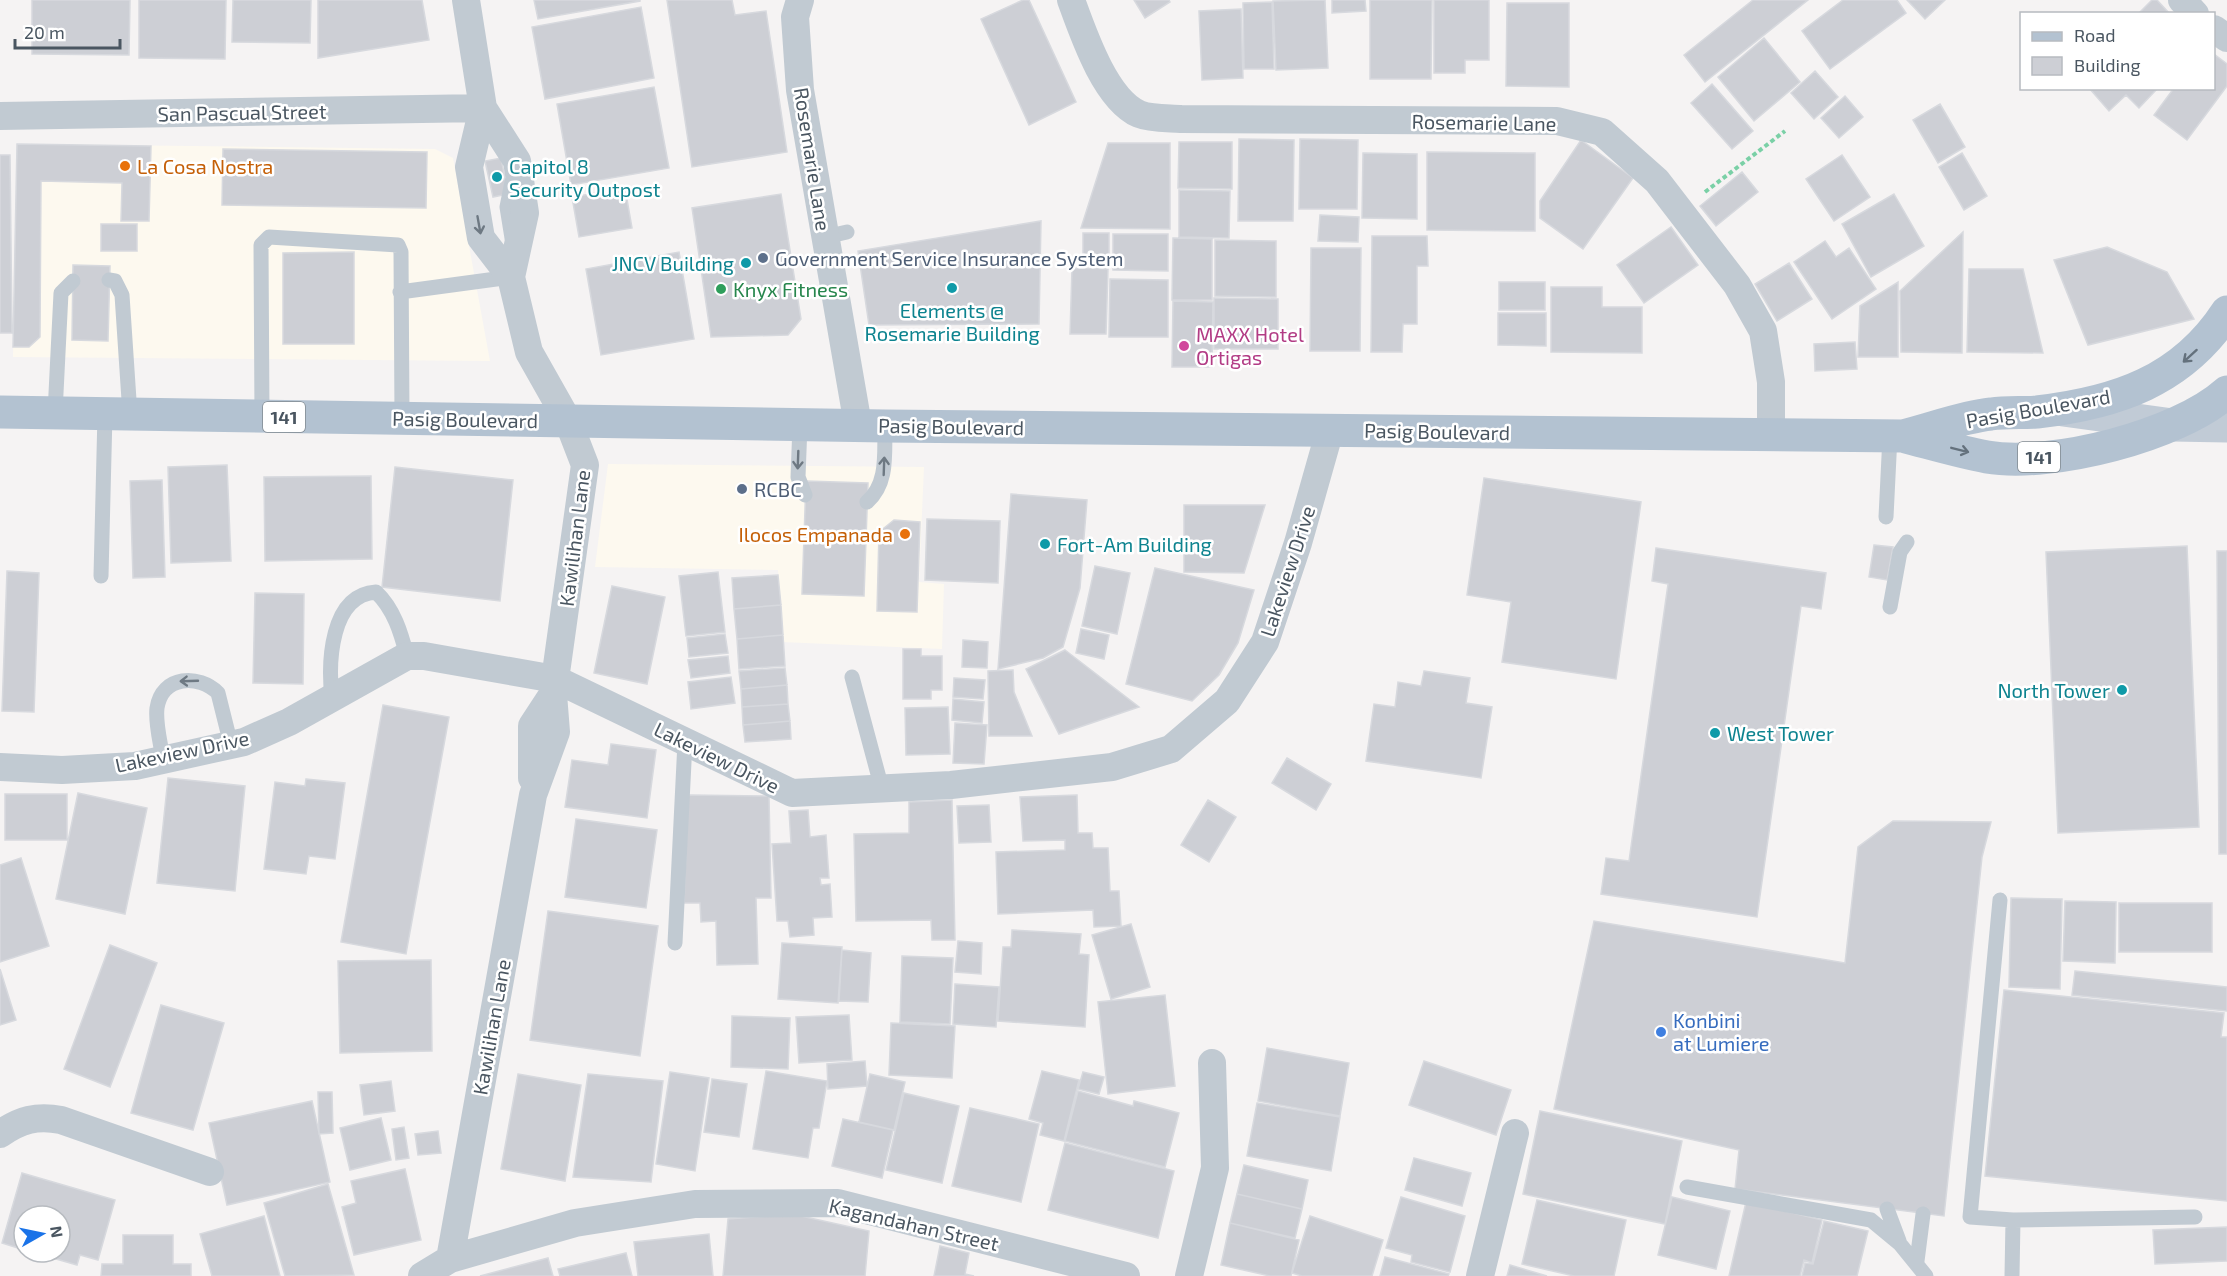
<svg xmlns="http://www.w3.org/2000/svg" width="2227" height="1276" viewBox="0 0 2227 1276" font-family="'Exo 2',sans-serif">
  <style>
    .commercial { fill: #fdf9ef }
    .building { fill: #cdcfd5; stroke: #d7d9de; stroke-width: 1.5 }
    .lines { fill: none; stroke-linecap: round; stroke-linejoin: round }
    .path { stroke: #7ad0a6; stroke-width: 4; stroke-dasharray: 4.5 3; stroke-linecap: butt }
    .lane { stroke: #c1cad2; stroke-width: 15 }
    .street { stroke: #c1cad2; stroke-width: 28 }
    .secondary { stroke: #c1cbd6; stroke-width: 33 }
    .primary { stroke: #b3c2d1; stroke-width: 33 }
    .oneway { stroke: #6e7983 }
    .oneway2 { stroke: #64717d }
    .food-dot { fill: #e8710a; stroke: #fff; stroke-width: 2 }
    .culture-dot { fill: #0f9aa8; stroke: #fff; stroke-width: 2 }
    .service-dot { fill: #5c6f8a; stroke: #fff; stroke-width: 2 }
    .leisure-dot { fill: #2e9e5b; stroke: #fff; stroke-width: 2 }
    .hotel-dot { fill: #d1479c; stroke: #fff; stroke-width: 2 }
    .shop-dot { fill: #3f7fe0; stroke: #fff; stroke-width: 2 }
    .labels { text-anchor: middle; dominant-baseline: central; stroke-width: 5; stroke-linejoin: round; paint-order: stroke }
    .shield { fill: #fff; stroke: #808990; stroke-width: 1.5 }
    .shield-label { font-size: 18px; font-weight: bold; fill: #4a5661 }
    .street-label { font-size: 20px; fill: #4a5661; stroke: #fff }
    .food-label { font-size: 20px; fill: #c56008; stroke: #fff; text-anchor: start }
    .culture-label { font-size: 20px; fill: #0d838f; stroke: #fff; text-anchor: start }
    .service-label { font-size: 20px; fill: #4e5e75; stroke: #fff; text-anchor: start }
    .leisure-label { font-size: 20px; fill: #27864d; stroke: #fff; text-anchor: start }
    .hotel-label { font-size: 20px; fill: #b23c85; stroke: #fff; text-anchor: start }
    .shop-label { font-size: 20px; fill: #366cbe; stroke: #fff; text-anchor: start }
  </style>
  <rect width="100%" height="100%" fill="#f5f3f3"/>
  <path class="commercial" d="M17 144 435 149 453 158 490 361 13 357Z
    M608 464 924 467 919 582 944 584 942 649 782 642 778 570 595 567Z"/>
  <path class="building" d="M32 0H130L129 55 32 54Z
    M139 0H226L225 59 139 58Z
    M233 0H311L310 43 232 42Z
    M318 0H422L429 40 318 58Z
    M534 0H640V1L538 19Z
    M667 0H732L735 15 766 11 787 152 692 167Z
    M1023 0H1029L1076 102 1029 125 981 19Z
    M1134 0H1169L1170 2 1145 18Z
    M1325 0 1328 68 1276 70 1273 1Z
    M1332 0H1365L1366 11 1332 13Z
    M1370 0H1432L1431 79H1370Z
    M1434 0H1489V60H1465V73H1434Z
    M1753 0H1808L1705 82 1684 55Z
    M1843 0H1897L1906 13 1830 69 1802 31Z
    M1907 0H1945L1925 19Z
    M2152 0H2157L2170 14H2138Z
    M1272 2 1274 69H1244L1243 3Z
    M1507 3H1569V87L1506 86Z
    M641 7 654 78 545 99 532 27Z
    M1241 9 1243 78 1202 80 1199 11Z
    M1764 38 1800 82 1754 121 1718 77Z
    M2214 54 2227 64V86L2187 140 2154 115 2174 88H2214Z
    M1815 71 1838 97 1814 119 1791 93Z
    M1712 84 1753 131 1732 149 1691 103Z
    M654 87 669 168 571 185 557 104Z
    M2089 88H2158L2139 108 2126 95 2109 111Z
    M1845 96 1863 117 1839 138 1821 118Z
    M1940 104 1965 147 1938 163 1913 120Z
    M1239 139 1294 140 1293 221H1238Z
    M1300 139 1358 140 1357 209H1299Z
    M1581 140 1633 178 1583 249 1540 218V201Z
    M1179 142H1232V189L1178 188Z
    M1108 143H1170V229L1081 228Z
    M17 144 151 146 149 221H121L122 183 41 181 40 337 29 347H13Z
    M223 149 427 152 426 208 222 205Z
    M1427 152 1535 153V231L1427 230Z
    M1363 153 1417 154V219L1362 218Z
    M1962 153 1987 196 1964 210 1939 167Z
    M0 155H10L12 333H0Z
    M1842 155 1870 197 1834 221 1806 179Z
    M501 158 508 194 493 197 485 161Z
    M1742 172 1758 192 1716 226 1700 206Z
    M625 188 632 228 579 237 572 197Z
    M1179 190 1230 191 1229 238 1179 237Z
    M781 194 801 319 788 335 711 337 692 208Z
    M1894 194 1924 246 1871 277 1842 224Z
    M1320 215 1359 217 1358 242 1318 241Z
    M1041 221 1039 324 869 325 858 251Z
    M101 224H137V251H101Z
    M1671 227 1698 265 1644 303 1617 265Z
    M1963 232 1962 353 1901 352 1900 291Z
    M1083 233H1109V261L1083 260Z
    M1113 234H1168V271L1113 270Z
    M1372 236H1427L1428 266H1417V324H1403L1402 352H1371Z
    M1173 238 1212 239V300H1172Z
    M1215 240 1276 241V297L1215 296Z
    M1825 241 1836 257 1849 248 1876 289 1832 319 1794 262Z
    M2107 247 2167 272 2194 319 2088 345 2054 260Z
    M1311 248H1361L1360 351H1310Z
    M354 252V344H283V253Z
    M679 252 694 339 601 355 586 269Z
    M1789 263 1812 299 1777 321 1755 284Z
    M73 265 110 266 108 341 72 340Z
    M1072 268 1108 269 1106 334H1070Z
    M1969 269H2023L2043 353 1967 352Z
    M1110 279 1168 280V337H1109Z
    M1499 282H1545V310H1499Z
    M1898 282V357H1858L1860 306Z
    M1551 287H1602V307H1642V353L1551 352Z
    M1214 298 1278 299V349H1214Z
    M1173 301 1213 302 1212 367H1172Z
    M1498 313H1546V346L1498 345Z
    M1855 342 1857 369 1815 371 1814 344Z
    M227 465 231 561 171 563 168 467Z
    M395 467 513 480 500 601 382 587Z
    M371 476 372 559 265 561 264 477Z
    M1484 478 1641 502 1616 679 1502 662 1511 602 1467 595Z
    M162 480 165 577 133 578 130 481Z
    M806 481 868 483 864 596 802 594Z
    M1011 494 1087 500 1080 588 1063 647 1043 658 998 669Z
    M1184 505H1265L1244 573 1184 572Z
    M927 519 1000 521 998 583 925 580Z
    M894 520 920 522 917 612 877 611 879 532Z
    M1874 545 1893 547 1887 580 1869 577Z
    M2187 546 2199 827 2058 833 2046 552Z
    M1656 548 1826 573 1821 609 1801 606 1757 917 1601 894 1606 858 1629 861 1668 584 1652 581Z
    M2217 551H2227V854H2219Z
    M1095 566 1130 573 1117 634 1082 626Z
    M1155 568 1254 590 1238 643 1219 675 1192 701 1126 684Z
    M7 571 39 573 34 712 2 711Z
    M718 572 725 632 686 636 679 576Z
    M778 575 781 605 734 609 732 578Z
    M612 586 665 597 647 684 594 673Z
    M255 593 304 594 303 684 253 683Z
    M781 605 783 635 737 639 734 609Z
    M1081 629 1109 635 1104 659 1076 653Z
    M725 634 728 653 689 657 687 638Z
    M783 635 785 666 739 669 737 639Z
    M963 640 988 642 987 668 962 667Z
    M903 649H921V656H942V690H931V699H903Z
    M1065 650 1139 707 1059 734 1026 669Z
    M728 656 730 673 691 678 688 660Z
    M785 668 787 685 741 689 739 671Z
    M1013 670 1014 692 1032 736H989L988 671Z
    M1424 671 1470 678 1466 703 1492 707 1481 778 1366 761 1374 704 1395 707 1398 682 1421 686Z
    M731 677 735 703 691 709 688 682Z
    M954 678 985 680 983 699 953 697Z
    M787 685 788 704 742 707 741 689Z
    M953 699 984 702 982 723 952 720Z
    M788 704 790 721 743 725 742 707Z
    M383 705 449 717 406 954 341 942Z
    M948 707 950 754 906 755 905 708Z
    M790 721 791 739 745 742 743 725Z
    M955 723 987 725 984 764 953 763Z
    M611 744 656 750 647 818 565 807 572 760 608 765Z
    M1287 758 1331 784 1316 810 1272 783Z
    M168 778 245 786 235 891 157 883Z
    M306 779 345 783 335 859 309 856 306 874 264 869 275 782 305 786Z
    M78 793 147 808 125 914 56 899Z
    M5 794H67V840H5Z
    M688 795 769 796 771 898H756L758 964 717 965 716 921 701 922 700 903H684Z
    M1077 795 1078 833H1092L1093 848H1108L1110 891H1119L1121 926 1094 927 1093 910 998 914 996 852 1065 850V840L1023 841 1020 797Z
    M952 800 955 940H932L931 920 856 921 854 834 909 833V802Z
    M1208 800 1236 817 1209 862 1181 845Z
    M989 805 991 842 959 843 957 806Z
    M808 810 810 837 826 835 829 878H820L821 885 830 884 832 917 813 918 814 935 790 937 788 921H777L772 844 791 843 789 811Z
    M576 819 657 830 646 908 565 897Z
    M1893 821 1991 822 1982 857 1944 1216 1735 1189 1739 1150 1554 1109 1594 921 1845 963 1858 847Z
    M21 858 49 946 0 962V865Z
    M2011 898 2062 899 2060 989 2009 987Z
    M2065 901 2116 902 2115 963 2063 961Z
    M2119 903H2212V952H2119Z
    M548 911 658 926 640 1056 530 1040Z
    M1131 924 1150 987 1111 999 1092 935Z
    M1012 930 1081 934 1079 954 1089 955 1085 1027 998 1021 1003 947H1011Z
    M958 941 982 943 981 974 955 972Z
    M782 943 842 947 838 1003 778 999Z
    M110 945 157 963 110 1087 64 1069Z
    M842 950 871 953 868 1002 839 1001Z
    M902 956 953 958 950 1024 900 1022Z
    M431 960 432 1051 340 1053 338 961Z
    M0 969 16 1020 0 1025Z
    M2075 971 2227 987V1011L2072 995Z
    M955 984 999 987 996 1027 953 1024Z
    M2004 990 2224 1013 2221 1037H2227V1201L1985 1176Z
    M1165 995 1175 1086 1108 1094 1098 1002Z
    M161 1005 224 1023 193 1130 131 1113Z
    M849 1015 852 1060 799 1063 796 1017Z
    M732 1016 790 1018 788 1069 731 1067Z
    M891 1023 955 1026 952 1078 889 1075Z
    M1267 1048 1349 1063 1340 1116 1258 1101Z
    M865 1061 867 1086 828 1089 827 1064Z
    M1424 1061 1511 1090 1496 1135 1409 1105Z
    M766 1071 827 1081 819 1128H813L808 1158 753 1149Z
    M1042 1071 1079 1080 1064 1141 1040 1135 1043 1123 1029 1119Z
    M670 1072 709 1078 695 1171 656 1164Z
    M1083 1072 1104 1077 1099 1094 1078 1089Z
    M518 1074 581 1085 565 1181 501 1169Z
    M588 1074 663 1081 651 1182 573 1177Z
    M870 1074 905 1082 894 1130 859 1122Z
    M712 1079 747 1084 739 1137 704 1132Z
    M391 1081 395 1111 364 1115 360 1085Z
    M1078 1091 1133 1106 1134 1101 1179 1113 1165 1167 1065 1141Z
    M318 1092H332L333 1133 319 1134Z
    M904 1093 959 1106 942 1183 886 1170Z
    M312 1101 330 1182 227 1205 209 1123Z
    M1257 1103 1340 1117 1331 1171 1247 1156Z
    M970 1108 1039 1124 1021 1202 952 1186Z
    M1540 1111 1682 1141 1665 1224 1523 1194Z
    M381 1118 391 1160 350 1170 340 1128Z
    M843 1119 893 1130 882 1178 832 1166Z
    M404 1127 409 1158 396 1160 392 1129Z
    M438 1131 441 1153 418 1155 415 1134Z
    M1065 1143 1174 1171 1158 1238 1048 1210Z
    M1414 1158 1471 1173 1462 1206 1405 1190Z
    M1244 1165 1308 1180 1302 1209 1237 1194Z
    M405 1169 421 1240 354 1255 342 1207 356 1203 351 1181Z
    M22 1173 115 1200 98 1260 80 1255 77 1265 32 1252H60V1216H24V1250L2 1243Z
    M328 1184 354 1275 285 1276 264 1203Z
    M1237 1194 1302 1209 1295 1238 1230 1223Z
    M1401 1197 1465 1216 1450 1272 1411 1262 1412 1255 1386 1248Z
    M1672 1197 1730 1211 1716 1269 1658 1255Z
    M1537 1200 1626 1220 1614 1276H1574L1522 1264Z
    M1746 1202 1822 1220 1812 1263 1804 1260 1800 1276H1729Z
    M792 1214 869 1231 865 1276H723L728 1219Z
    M264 1216 280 1276H212L200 1234Z
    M1310 1216 1383 1240 1372 1276H1302L1292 1273Z
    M1824 1221 1868 1231 1857 1276H1802L1805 1263 1813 1264Z
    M1230 1223 1299 1240 1291 1276H1270L1221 1265Z
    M2227 1227V1261L2155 1264 2153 1230Z
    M709 1234 713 1276H638L634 1242Z
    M123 1235H173V1264H191V1276H101L102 1264H123Z
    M940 1246 969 1253 965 1274 974 1276H934Z
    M626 1253 632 1276H560L558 1269Z
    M1385 1257 1449 1274 1448 1276H1380Z
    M548 1258 553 1276H480Z
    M1510 1265 1547 1276H1507Z"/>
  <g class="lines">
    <path class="path" d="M1705 192 1785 131"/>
    <path class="lane" d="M512 182 507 207 512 238
      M825 237 847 232
      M109 280 115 281 122 295 130 415
      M400 292 511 277
      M55 413 61 293 73 281
      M262 417 261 245 269 237 398 245 401 252 402 418
      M800 425 798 477 805 495
      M867 502C889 483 884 452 885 426
      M1886 517 1890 436
      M101 576 105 414
      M1890 607 1900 552 1907 542
      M852 677 882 789
      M332 698C328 663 330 595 376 592 394 609 401 633 407 656
      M163 760C161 744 155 724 157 708 162 675 199 674 218 693L231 745
      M2000 900 1970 1217 2013 1220 2012 1276
      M675 943 685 742
      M1687 1187 1871 1220 1900 1244 1926 1276
      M1887 1209 1899 1241
      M2013 1220 2195 1217
      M1917 1261 1923 1214"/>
    <path class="street" d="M800 0 795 17 800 90 858 425
      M1071 0C1083 33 1105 99 1139 114 1151 119 1169 118 1181 119L1557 121 1602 132 1657 181 1737 285 1763 331 1771 382V435
      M2182 0 2195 14
      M2214 29 2227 38
      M483 108 517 161 525 213 511 277
      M0 116 483 108
      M0 767 62 770 135 766 244 742 289 722 407 656H424L555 679 792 793 951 785 1112 767 1171 749 1227 701 1265 642 1298 543 1330 430
      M532 778V726L553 694
      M0 1134C20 1120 37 1115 61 1120L210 1172
      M450 1259 533 795 556 732 553 694 585 465 568 421 529 352 511 277 481 238 469 167 483 108 466 0
      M422 1276 450 1259 575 1223 695 1204 838 1203 1126 1276
      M1189 1276 1215 1168 1212 1063
      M1480 1276 1515 1133"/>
    <path class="secondary" d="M2063 410 2173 425 2227 426"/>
    <path class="primary" d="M0 412 885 426 1903 436C1932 429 1962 417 1991 414 2006 412 2022 413 2037 412 2116 403 2182 381 2227 312
      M1906 437C1933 444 1960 452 1987 457 2051 468 2178 436 2227 392"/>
  </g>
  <defs><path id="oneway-shaft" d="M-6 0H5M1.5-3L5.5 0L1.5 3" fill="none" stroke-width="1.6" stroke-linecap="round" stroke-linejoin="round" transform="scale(1.5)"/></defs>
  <g class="oneway">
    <use href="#oneway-shaft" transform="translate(479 225) rotate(80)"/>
    <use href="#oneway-shaft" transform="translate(798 460) rotate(92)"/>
    <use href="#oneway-shaft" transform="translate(884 466) rotate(-88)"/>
    <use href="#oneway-shaft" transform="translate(189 681) rotate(178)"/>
  </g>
  <g class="oneway2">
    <use href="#oneway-shaft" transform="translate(2190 356) rotate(138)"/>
    <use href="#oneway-shaft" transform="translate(1960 450) rotate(14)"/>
  </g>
  <g class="food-dot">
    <circle cx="125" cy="166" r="6"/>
    <circle cx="905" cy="534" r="6"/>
  </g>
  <g class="culture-dot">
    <circle cx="497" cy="177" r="6"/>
    <circle cx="746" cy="263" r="6"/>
    <circle cx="952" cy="288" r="6"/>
    <circle cx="1045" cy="544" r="6"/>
    <circle cx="2122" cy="690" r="6"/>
    <circle cx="1715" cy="733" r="6"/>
  </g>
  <g class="service-dot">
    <circle cx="763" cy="258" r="6"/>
    <circle cx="742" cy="489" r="6"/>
  </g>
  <circle class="leisure-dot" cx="721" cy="289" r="6"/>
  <circle class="hotel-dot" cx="1184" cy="346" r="6"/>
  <circle class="shop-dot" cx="1661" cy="1032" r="6"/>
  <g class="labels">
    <g class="shield">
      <rect x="263" y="402" width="42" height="30" rx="4.5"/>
      <rect x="2018" y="442" width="42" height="30" rx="4.5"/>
    </g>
    <g class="shield-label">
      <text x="284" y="417">141</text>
      <text x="2039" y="457">141</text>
    </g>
    <g class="street-label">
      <text transform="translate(242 112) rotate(-1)">San Pascual Street</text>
      <text transform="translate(1484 122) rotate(1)">Rosemarie Lane</text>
      <text transform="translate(813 159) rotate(81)">Rosemarie Lane</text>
      <text transform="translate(2038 408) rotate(-10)">Pasig Boulevard</text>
      <text transform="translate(465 419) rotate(1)">Pasig Boulevard</text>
      <text transform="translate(951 426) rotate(1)">Pasig Boulevard</text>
      <text transform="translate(1437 431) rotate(1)">Pasig Boulevard</text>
      <text transform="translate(574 538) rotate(-83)">Kawilihan Lane</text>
      <text transform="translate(1287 571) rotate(-72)">Lakeview Drive</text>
      <text transform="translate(182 751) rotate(-12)">Lakeview Drive</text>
      <text transform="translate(717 757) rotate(26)">Lakeview Drive</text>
      <text transform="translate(491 1027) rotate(-80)">Kawilihan Lane</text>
      <text transform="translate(914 1224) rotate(13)">Kagandahan Street</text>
    </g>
    <g class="food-label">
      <text x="137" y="166">La Cosa Nostra</text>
      <text x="893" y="534" text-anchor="end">Ilocos Empanada</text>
    </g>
    <g class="culture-label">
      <text x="509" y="166">Capitol 8<tspan x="509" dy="23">Security Outpost</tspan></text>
      <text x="734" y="263" text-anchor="end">JNCV Building</text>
      <text x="952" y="310" text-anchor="middle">Elements @<tspan x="952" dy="23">Rosemarie Building</tspan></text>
      <text x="1057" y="544">Fort-Am Building</text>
      <text x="2110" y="690" text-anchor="end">North Tower</text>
      <text x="1727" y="733">West Tower</text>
    </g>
    <g class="service-label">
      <text x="775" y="258">Government Service Insurance System</text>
      <text x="754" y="489">RCBC</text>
    </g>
    <g class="leisure-label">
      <text x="733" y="289">Knyx Fitness</text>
    </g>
    <g class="hotel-label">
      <text x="1196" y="334">MAXX Hotel<tspan x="1196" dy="23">Ortigas</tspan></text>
    </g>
    <g class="shop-label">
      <text x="1673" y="1020">Konbini<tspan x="1673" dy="23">at Lumiere</tspan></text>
    </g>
  </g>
  <rect x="2020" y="12" width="195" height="78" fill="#ffffff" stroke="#b7bbc0" stroke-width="1.5"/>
  <rect x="2032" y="32" width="30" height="9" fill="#b3c2d1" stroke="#b7bbc0" stroke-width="1.5"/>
  <text x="2074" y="42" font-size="18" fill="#4a5661">Road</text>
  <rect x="2032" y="57" width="30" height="18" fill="#cdcfd5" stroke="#b7bbc0" stroke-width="1.5"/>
  <text x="2074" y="72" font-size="18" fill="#4a5661">Building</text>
  <g transform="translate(42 1234) rotate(81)"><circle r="28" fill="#ffffff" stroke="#b7bbc0" stroke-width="1.5"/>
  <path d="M0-4.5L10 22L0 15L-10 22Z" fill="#1a73e8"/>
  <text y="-9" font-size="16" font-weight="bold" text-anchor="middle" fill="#4a5661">N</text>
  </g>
  <path d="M15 39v9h105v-9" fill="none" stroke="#4a5661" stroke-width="3"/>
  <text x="24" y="39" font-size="18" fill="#4a5661" stroke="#ffffff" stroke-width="4.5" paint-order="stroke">20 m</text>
</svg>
